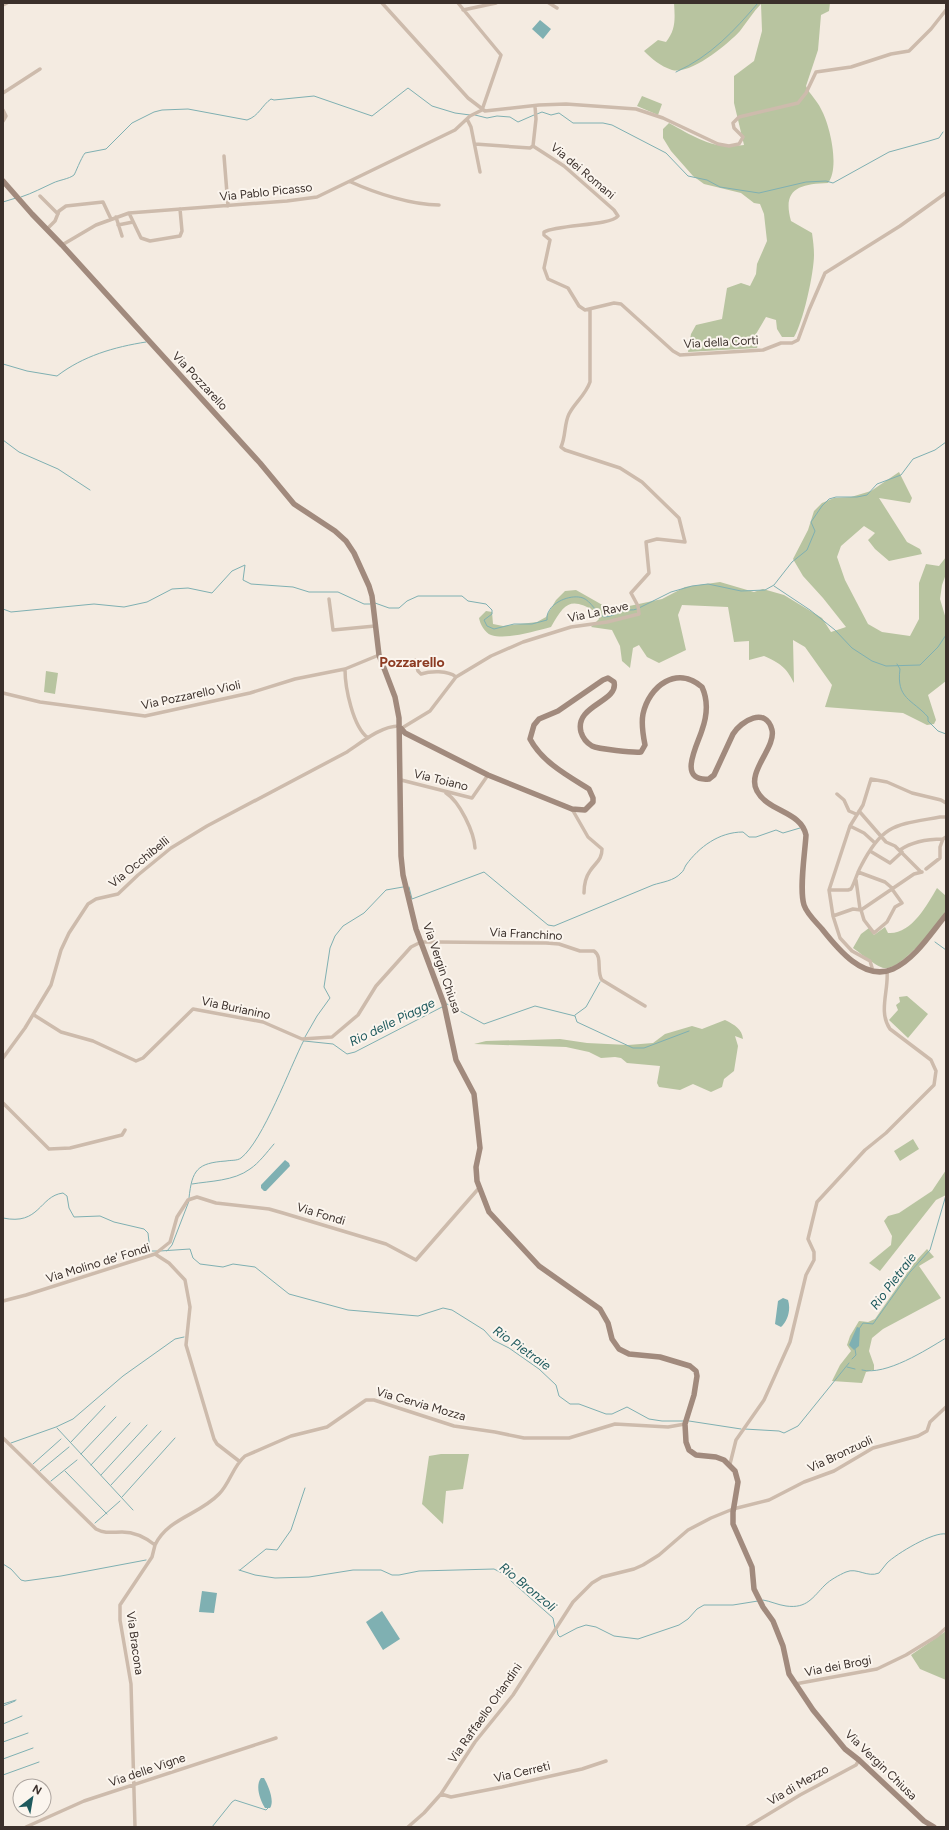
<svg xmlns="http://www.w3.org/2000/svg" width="949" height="1830" viewBox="0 0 949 1830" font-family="Figtree,sans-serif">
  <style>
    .green { fill: #b8c4a0 }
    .water { fill: #7fb0b2 }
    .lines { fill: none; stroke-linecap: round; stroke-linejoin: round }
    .stream { stroke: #7fb0b2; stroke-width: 1 }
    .street { stroke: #cdbbac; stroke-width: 3.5 }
    .secondary { stroke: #a18a7d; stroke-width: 5.5 }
    .labels { text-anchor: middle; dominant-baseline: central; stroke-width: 4; stroke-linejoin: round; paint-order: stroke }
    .street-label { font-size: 12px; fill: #3b302b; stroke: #fbf5ee }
    .water-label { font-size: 13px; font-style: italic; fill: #1f5a5e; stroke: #fbf5ee }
    .quarter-label { font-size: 14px; font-weight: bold; fill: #8c3b22; stroke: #fbf5ee }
  </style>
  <rect width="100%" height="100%" fill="#f4ebe1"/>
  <path class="green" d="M674 3H830L829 11 821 15 818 50 806 86C810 95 817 100 821 109 830 125 840 168 828 183 799 184 782 189 791 221L812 233C813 240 814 248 814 255 814 273 803 323 794 337H782L777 329 776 320 766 317 756 334 759 341 757 348 688 352 691 334 696 325 722 319 727 288 741 283 750 286 756 274 757 264 767 241 764 214 760 204 754 203 741 193 704 184 693 176 671 151 663 138V129L669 123C695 137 713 150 744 145L734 103V76L754 61 762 31 761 4C753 12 747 22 740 31 728 44 691 75 672 70 660 66 652 59 644 51L658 40 666 42C676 30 675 18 674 3Z
    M642 96 662 104 658 115 637 106Z
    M899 472 912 498 910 503 879 498 907 542 920 549 922 554 889 561 875 549 868 540 875 533 864 526 841 546 837 557 845 580 868 624 882 632 910 636 919 619V583L926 564 939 566 946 557V574L942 585 940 599 946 619V681L928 695 936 720 934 724 927 725 903 713 825 707 832 685 805 647 793 640 794 683C786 667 780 663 764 656L749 660V641L734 642 728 607 682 605 678 615 686 650 659 663 647 657 639 645 633 648 630 668 622 661 620 646 612 630 591 627 599 619 596 612C571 597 565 602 551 627 535 631 507 640 491 635 485 633 480 624 479 618L486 611 492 612 493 624 503 626 537 622 546 617 556 600 565 591 576 590 606 607 620 608 662 599 685 587 720 582 754 592 763 589 784 595 822 618 831 632 846 627 823 598 803 576 793 559 808 530 814 511 822 503 834 498 851 497 871 491Z
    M46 671 58 673 55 694 44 692Z
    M937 888 946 896V914C935 926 901 971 884 968 877 967 860 953 853 948L861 934 869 928 874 935 885 927 888 933C911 935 927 905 937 888Z
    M907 996 928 1014 908 1038 889 1020 898 1010 896 1005 900 1002 899 997Z
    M725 1020C735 1025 742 1029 743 1039L735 1036 738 1046 734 1071 724 1079 722 1087 711 1092 693 1084 680 1090 659 1087 657 1083 660 1066 627 1063 621 1058 615 1057 601 1058 589 1052 566 1047 474 1044 486 1041 560 1039 587 1043 628 1045 653 1043 665 1034 692 1026 702 1029Z
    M913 1139 919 1149 900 1161 894 1151Z
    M946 1170V1195L936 1200 880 1271 869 1263 891 1245 892 1236 884 1221 888 1216 899 1213 932 1191Z
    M927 1249 934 1257 919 1266 941 1298 883 1329 872 1338 869 1351 874 1365V1370L866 1372 862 1383 832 1381 840 1365 851 1351 847 1345 850 1336 859 1321 868 1322 875 1319 914 1263Z
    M441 1454H469L463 1489 446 1491 443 1524 422 1504 429 1456Z
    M946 1631V1680L920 1669 911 1655Z"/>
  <path class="water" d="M540 20 551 29 543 39 532 29Z
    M285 1160 289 1163 290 1166 266 1191H264L261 1188V1185Z
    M783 1298 788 1300C791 1309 788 1321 781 1327L775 1324 778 1301Z
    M857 1327 860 1328 859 1346 854 1350 849 1345Z
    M202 1591 217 1593 214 1613 199 1612Z
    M382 1611 400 1639 383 1650 366 1622Z
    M261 1778H264C268 1785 275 1801 270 1808H265C260 1800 255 1786 261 1778Z"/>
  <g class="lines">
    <path class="stream" d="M676 72C711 56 734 31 758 3
      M537 114 542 112 551 115 559 113 573 123H603L612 125 666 153 688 176 707 180 720 187 759 193 806 182 826 181 833 183 889 152 929 141 939 138 943 132
      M475 115 487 118 497 116 510 117 518 122 534 115
      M21 197C33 193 42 188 53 183 59 180 69 179 74 175 75 174 81 158 85 153L106 149 132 123 154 112 162 110 188 109 247 120C259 116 262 105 271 99L274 100 314 96 372 116 408 88 432 106 455 113 470 115
      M3 202 16 198
      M3 364 27 371 57 376C83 356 114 347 146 342
      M3 440 19 452 58 469 90 490
      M774 586 810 610 835 630 852 648 872 661 886 666 920 665 938 647 946 635
      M375 603 389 608H399L407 601 418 596H462L468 601 486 604 492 610V614L484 620 487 626 494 629 514 624H532L547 620C547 616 547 614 549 611 554 601 572 594 583 598 591 601 596 613 604 617 612 617 616 613 623 611 628 609 632 611 637 609
      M639 608 671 592 692 586 708 584 741 591 765 590 774 585 792 562 807 550 815 531 811 522 822 506 829 499 836 497H857L867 495 877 484 901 475 913 459 935 450 946 442
      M3 609 11 612 94 604 124 607 147 602 172 589 188 588 212 593 232 571 245 565 243 580 251 584 293 587 309 592H338L364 604H370
      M897 664 900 669C896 699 912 699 928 717V721L938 731 946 734
      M409 887 412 899 484 872 548 925 554 926 653 885C662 882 674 881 681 873 684 871 684 868 686 865 699 847 719 832 743 832L749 837H756L776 830 783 833 800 828
      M935 942 946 950
      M447 1004 484 1024 535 1006 575 1016
      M575 1015 586 1007 600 982
      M575 1016 577 1022 633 1048H644L689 1031
      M305 1037 317 1016 330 998 324 987 330 948 335 936 343 926 364 913 386 890 403 887
      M304 1041 333 1044 347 1054 355 1052 442 1007
      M192 1184C210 1181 234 1181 250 1169 259 1163 267 1152 274 1144
      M189 1198C192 1170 197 1163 226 1161 231 1160 237 1161 241 1158 263 1141 290 1067 304 1040
      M3 1218C40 1226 39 1196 63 1193L67 1196 69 1208 74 1217 100 1216 114 1222 144 1229 148 1233 150 1251H157
      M160 1251 190 1249 193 1258 200 1264 223 1267 233 1264 255 1267 289 1294 348 1310 418 1316 443 1308 452 1310 484 1330 493 1340 509 1348 539 1369 556 1385 559 1396 570 1404H579L606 1414H612L627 1407 649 1419 662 1421H684
      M167 1251 172 1245 189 1201
      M859 1329 863 1323 873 1324 910 1272 930 1250 946 1195
      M852 1359 856 1355 855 1349
      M847 1367 855 1369
      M862 1370C886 1376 926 1350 946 1338
      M689 1421 741 1429
      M57 1428 133 1510
      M744 1429 779 1431 784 1433 798 1426 849 1363
      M71 1442 105 1406
      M11 1443 56 1427 73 1419 123 1376 175 1339 184 1337
      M81 1454 116 1417
      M33 1464 61 1439
      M91 1465 130 1423
      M40 1471 69 1447
      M65 1471 107 1514
      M101 1475 147 1425
      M51 1481 77 1460
      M111 1485 161 1431
      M122 1497 175 1438
      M95 1523 120 1501
      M3 1564 11 1569 21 1580 25 1581 61 1576 146 1560
      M239 1570 255 1575 275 1578 309 1577 353 1570H381L392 1575H399L419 1571 494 1569 502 1573 553 1618 555 1628
      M240 1570 266 1549 277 1550 291 1530 305 1488
      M763 1600C770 1601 778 1605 786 1606 807 1609 813 1597 825 1585 830 1580 839 1575 846 1572 857 1567 867 1578 879 1573 882 1570 884 1566 887 1563 896 1554 934 1531 946 1534
      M557 1630 558 1635 560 1637 577 1628 586 1625 596 1627 614 1636 638 1639 679 1625 688 1619 697 1609 704 1605H733L758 1601
      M3 1704 16 1700
      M3 1706 15 1701
      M3 1724 22 1716
      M3 1742 28 1733
      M3 1759 33 1748
      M3 1775 39 1762
      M212 1827 232 1802 235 1800 266 1810 268 1808"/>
    <path class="street" d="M382 3 468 98 485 111 539 105 566 104 636 109 663 118 718 144 729 146 739 144 743 137 734 128 733 123 739 117 798 103 806 93 816 72 851 67 891 54 909 51 931 29 946 10
      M458 3 501 55 482 110
      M549 3 557 8
      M3 5 7 3
      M463 10 496 3
      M3 93 40 69
      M3 110 6 116 3 121
      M467 119 471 127 480 172
      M475 144 530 148 533 146
      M533 146 564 166 614 210 618 216C610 226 559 224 544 232V235L550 240 544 268 548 279 568 288 579 306 585 310 614 303 621 304 673 351 680 355 763 350 781 343H792L798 340 809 310 825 273 900 226 946 193
      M533 146 536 119 535 106
      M224 156 228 206
      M351 182C375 193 412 205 439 205
      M40 196 58 214
      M129 213 141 238 150 241 180 236 182 231 180 209
      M116 217 122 236
      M118 225 133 222
      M47 229 55 221 59 211 66 206 103 202 111 219
      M62 245 96 225 129 213 287 201 317 197 455 130 470 116 482 110
      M329 599 333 630 375 626
      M415 660 418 671 421 674C430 671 448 670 456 677
      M345 669C345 688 353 727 368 738
      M3 693 40 702 145 716 250 693 295 679 345 669 379 655
      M402 728 430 711 456 677 491 656 523 642 571 627 607 622 639 614 638 606 631 593 649 573 646 542 657 539 685 542 679 518 642 482 620 468 565 450 561 447C566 436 564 424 569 414 575 402 585 396 590 382V310
      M401 780 472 798 488 775
      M446 793C460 802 474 832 475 848
      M837 794 844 800 849 811 856 814
      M572 809 588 837 602 849C602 860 596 862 590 871 585 878 584 885 584 893
      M859 811 886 842 895 846 921 872
      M850 826 864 833 875 843
      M900 850C913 841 927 839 943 839
      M870 851 890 863 902 852
      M926 869 940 858V847L943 839 946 837
      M858 872 885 882 892 888
      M856 880 860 909
      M829 890H848L851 889C855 882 857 873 861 866 883 823 896 825 940 817H946
      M861 910 864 920 874 933 887 922 895 907 902 903 892 889
      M833 916 853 909 861 910 914 874 922 872
      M873 971 870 961 852 951 840 938 833 916 829 890 850 826 863 805 871 779 887 782 912 793 941 800 946 803
      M34 1015 61 1032 93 1041 136 1061 143 1058 193 1009 263 1022 302 1039 332 1037 358 1015 376 986 411 947 421 942H438L546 943 559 944 580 951H594C603 957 596 972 602 980L645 1006
      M3 1058 25 1028 51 985 61 950 69 933 88 904 96 899 118 894 138 875 171 848 207 826 347 752C362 742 381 726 399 726
      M3 1103 49 1149 70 1148 122 1135 125 1130
      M155 1254 170 1242 177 1217 188 1200 197 1197 216 1203 269 1209 283 1213 386 1244 416 1260 479 1188
      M3 1301 26 1295 155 1254 169 1263 185 1280 190 1307 186 1345 214 1439 217 1444 239 1461
      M3 1438 96 1529C105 1534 113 1532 122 1532 135 1532 145 1537 155 1545L152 1557 120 1605V1620L131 1684 135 1827
      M730 1464 736 1440 764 1400 790 1342 806 1275 814 1260V1252L808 1239 817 1202 865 1150 886 1133 934 1085 936 1071 931 1060 890 1029C878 1012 889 990 887 971
      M155 1545C168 1518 199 1515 219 1494 230 1483 233 1466 245 1456L291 1436 327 1427 366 1400H374L454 1426 495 1432 524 1438H569L615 1424 668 1427 685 1424
      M795 1684 877 1669 906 1655 937 1636 946 1628
      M441 1794 451 1797 502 1787 582 1769 606 1761
      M26 1827 84 1801 276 1738
      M408 1827 424 1813 441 1794 475 1742 513 1695 573 1602 592 1583 602 1577 634 1569 643 1565 659 1555 688 1530 711 1518 733 1509 769 1500 804 1482 834 1471 873 1448 918 1436 927 1431 930 1422 946 1407
      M747 1827 800 1795 856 1765 859 1760"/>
    <path class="secondary" d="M3 181 32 214 62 245 260 463 294 504 335 531 346 541 354 553 369 586 372 596 379 655 395 697 399 718 401 856 403 875 416 929 444 1004 456 1060 474 1094 480 1148 476 1167 477 1181 489 1212 539 1266 600 1309 608 1323 612 1339 619 1349 629 1354 660 1357 690 1366 696 1371 697 1376 694 1395 685 1424 686 1442 689 1450 696 1455 716 1457 724 1460 735 1471 738 1482 733 1512V1524L752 1567 754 1589 763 1607 773 1621 783 1646 789 1674 813 1710 845 1749 859 1760 924 1821 934 1827
      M399 726 405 733 488 775 572 809 585 810 593 802V798L589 789C568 776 542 762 530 739L534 725 539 719 558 711 603 680 608 678 614 682C619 702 574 705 581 732 583 739 587 743 592 746 598 749 634 753 641 752L645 745C643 735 641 724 643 714 649 686 677 665 702 687 708 700 707 716 702 730 698 744 676 782 709 779L714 775 733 734C741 721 766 706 772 730 776 748 746 772 757 791 768 812 801 811 806 835 805 853 799 889 804 905 807 914 816 922 822 929 837 948 864 982 893 969 915 959 931 933 946 915"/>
  </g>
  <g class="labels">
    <g class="street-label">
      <text transform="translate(583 171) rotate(40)">Via dei Romani</text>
      <text transform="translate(266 192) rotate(-6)">Via Pablo Picasso</text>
      <text transform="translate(721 342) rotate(-3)">Via della Corti</text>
      <text transform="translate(200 381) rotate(47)">Via Pozzarello</text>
      <text transform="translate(598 612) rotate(-12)">Via La Rave</text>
      <text transform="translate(191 695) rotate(-12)">Via Pozzarello Violi</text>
      <text transform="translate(441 780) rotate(14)">Via Toiano</text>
      <text transform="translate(139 862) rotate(-39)">Via Occhibelli</text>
      <text transform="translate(526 934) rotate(3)">Via Franchino</text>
      <text transform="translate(442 968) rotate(71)">Via Vergin Chiusa</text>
      <text transform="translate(236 1008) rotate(12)">Via Burianino</text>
      <text transform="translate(321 1214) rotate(17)">Via Fondi</text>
      <text transform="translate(98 1263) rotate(-17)">Via Molino de' Fondi</text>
      <text transform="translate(421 1404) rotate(16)">Via Cervia Mozza</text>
      <text transform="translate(840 1454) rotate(-25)">Via Bronzuoli</text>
      <text transform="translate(135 1643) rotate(82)">Via Bracona</text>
      <text transform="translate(838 1666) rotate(-11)">Via dei Brogi</text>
      <text transform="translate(485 1713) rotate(-55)">Via Raffaello Orlandini</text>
      <text transform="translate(881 1765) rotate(44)">Via Vergin Chiusa</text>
      <text transform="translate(147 1770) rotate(-19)">Via delle Vigne</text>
      <text transform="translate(522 1772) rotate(-13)">Via Cerreti</text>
      <text transform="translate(798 1785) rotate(-30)">Via di Mezzo</text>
    </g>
    <g class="water-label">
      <text transform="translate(392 1022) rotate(-26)">Rio delle Piagge</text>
      <text transform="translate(893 1281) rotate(-53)">Rio Pietraie</text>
      <text transform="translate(522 1348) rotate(35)">Rio Pietraie</text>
      <text transform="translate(528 1587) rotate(39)">Rio Bronzoli</text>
    </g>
    <g class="quarter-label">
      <text x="412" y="662">Pozzarello</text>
    </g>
  </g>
  <rect width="949" height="1830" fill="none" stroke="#3b302b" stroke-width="8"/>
  <g transform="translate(32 1798) rotate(31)"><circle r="19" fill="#fbf5ee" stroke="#aea6a0"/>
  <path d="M0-3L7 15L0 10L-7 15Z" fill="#1f5a5e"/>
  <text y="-6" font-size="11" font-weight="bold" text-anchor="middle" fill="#3b302b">N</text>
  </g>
</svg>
